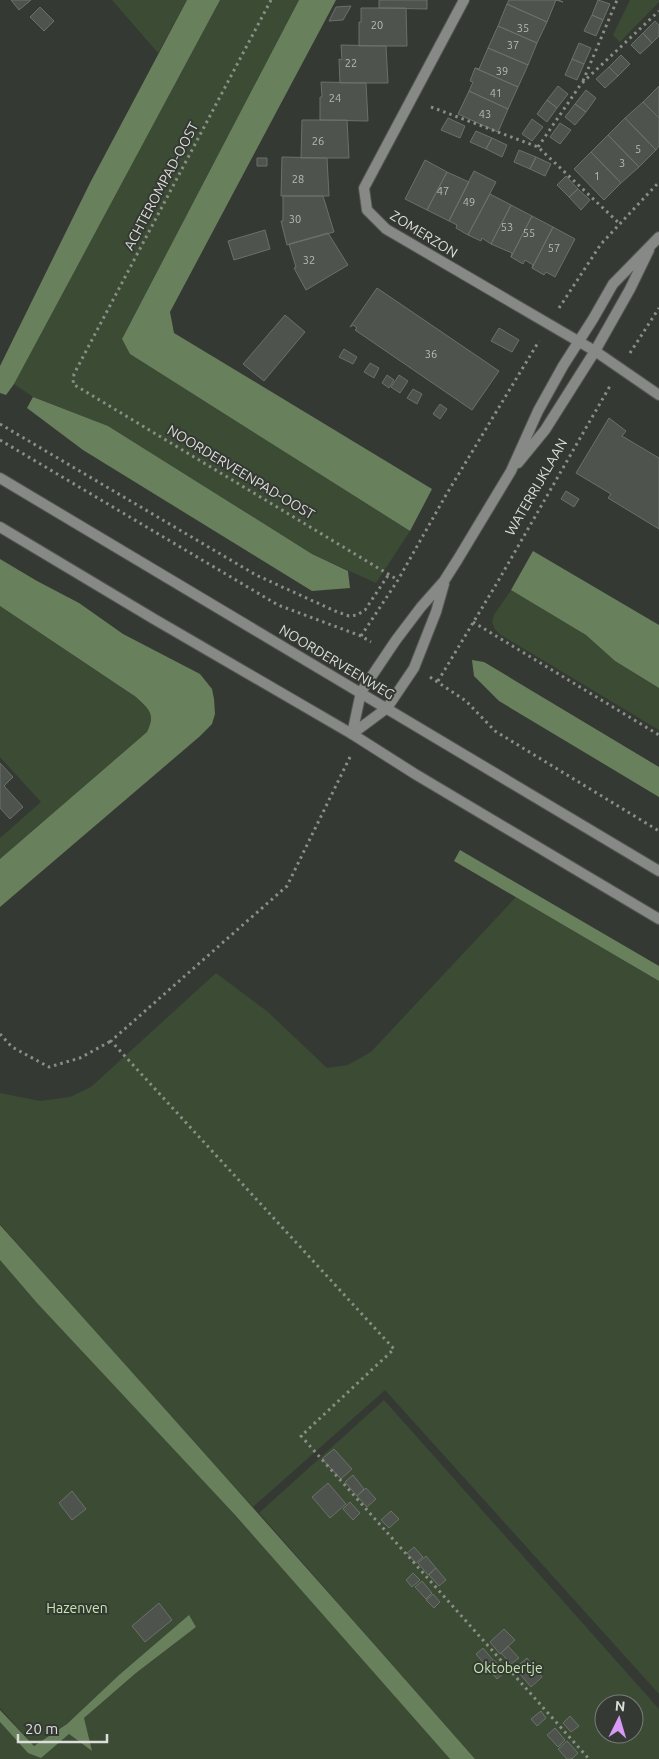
<svg xmlns="http://www.w3.org/2000/svg" width="659" height="1759" viewBox="0 0 659 1759" font-family="Ubuntu,sans-serif">
  <style>
    .green { fill: #3c4b33; fill-rule: evenodd }
    .water { fill: #69805c }
    .building { fill: #4f534d; stroke: #6c706a }
    .lines { fill: none; stroke-linecap: round; stroke-linejoin: round }
    .minor-casing { stroke: #535751; stroke-width: 12 }
    .tertiary-casing { stroke: #535751; stroke-width: 12 }
    .path { stroke: #8a8d88; stroke-width: 3; stroke-dasharray: 2.5 4; stroke-linecap: butt }
    .minor { stroke: #878986; stroke-width: 10 }
    .tertiary { stroke: #878986; stroke-width: 10 }
    .labels { text-anchor: middle; dominant-baseline: central; stroke-width: 4; stroke-linejoin: round; paint-order: stroke }
    .number-label { font-size: 11px; fill: #b9bbb7 }
    .street-label { font-size: 14px; fill: #dcdeda; stroke: #353933 }
    .park-label { font-size: 14px; fill: #c2e8ad; stroke: #353933 }
  </style>
  <rect width="100%" height="100%" fill="#353933"/>
  <path class="green" d="M112 0H187L158 53Z
    M217 0H299L122 339 130 354 410 531 376 583 312 554 108 426 33 397 14 384Z
    M630 0H659V2L620 42 613 35Z
    M511 590 586 635 615 661 659 688V730L501 635 495 629 492 622 494 615Z
    M0 606 136 697C149 709 156 714 147 732L0 859V838L41 802 0 757Z
    M516 897 659 981V1694L385 1390 253 1507 153 1398 0 1224V1093L40 1101 70 1097 91 1087 216 973 268 1012 327 1068 348 1065 371 1052Z
    M0 1260 37 1303 236 1516 450 1759H0V1722L28 1753 69 1734 91 1750 84 1718 136 1673 196 1627 189 1616 119 1675 67 1724 34 1746 0 1708Z
    M384 1400 659 1709V1759H475L259 1513ZM604 1704H634V1734H604Z"/>
  <path class="water" d="M187 0H220L14 384 6 395 0 393V366L90 183Z
    M299 0H336L170 312 174 333 432 489 410 531 130 354 122 339Z
    M33 397 108 426 312 554 348 571 350 588 312 591 83 450 27 408Z
    M533 551 659 625V688L615 661 586 635 511 590Z
    M0 559 37 581 79 603 123 634 200 674 212 689 214 699 215 714 212 724 199 737 0 907V859L147 732C156 714 149 709 136 697L0 606Z
    M472 660 484 662 659 767V797L499 701 474 676Z
    M460 850 659 966V981L454 861Z
    M0 1225C159 1402 318 1580 475 1759H450L236 1516 37 1303 0 1260Z
    M189 1615 196 1627 136 1673 84 1718 92 1751 69 1734 41 1758 28 1753 0 1722V1710L34 1746 67 1724 119 1675Z"/>
  <path class="building" d="M11 0H31L19 10Z
    M379 0H427V9L379 8Z
    M509 0H558L563 2 556 0 547 22 507 4Z
    M598 0 610 4 603 20 592 15Z
    M507 4 547 22 537 43 498 26Z
    M351 6 343 20 329 21 336 7Z
    M40 7 54 21 44 31 30 17Z
    M361 8H406L407 46H359V22H361Z
    M592 15 603 20 596 36 584 31Z
    M655 21 659 25V36L652 43 643 33Z
    M498 26 537 43 528 65 488 48Z
    M643 33 652 43 640 54 631 45Z
    M579 43 591 48 584 64 572 59Z
    M341 45 386 46 388 83H340L339 59 342 60Z
    M488 48 528 65 518 87 475 68 479 69Z
    M621 55 630 64 618 76 609 67Z
    M572 59 584 64 577 80 565 75Z
    M609 67 618 76 605 88 596 79Z
    M475 68 518 87 508 109 469 91 473 82 470 81Z
    M321 82 366 83 368 121 320 120V97H322Z
    M558 86 568 94 557 108 547 100Z
    M659 86V118L643 102Z
    M586 90 596 98 586 112 575 104Z
    M469 91 508 109 498 132 458 114Z
    M547 100 557 108 547 122 537 114Z
    M643 102 659 118V146L656 150 625 118Z
    M575 104 586 112 575 125 565 117Z
    M448 118 465 126 460 138 441 130Z
    M625 118 656 150 639 167 608 135Z
    M532 119 543 127 532 141 522 134Z
    M302 120H347L349 158H301Z
    M560 123 571 130 560 144 550 137Z
    M476 131 492 138 486 149 470 142Z
    M608 135 639 167 621 183 591 152Z
    M492 138 507 145 502 157 486 149Z
    M519 150 536 157 530 169 514 162Z
    M591 152 621 183 604 200 574 169Z
    M282 157 327 158 329 196H281Z
    M536 157 551 164 545 176 530 169Z
    M257 158H267V166H257Z
    M425 160 447 172 427 210 405 199Z
    M474 171 496 182 468 235 456 228 457 225 449 221Z
    M447 172 469 182 449 221 427 210Z
    M566 176 578 189 569 197 557 185Z
    M578 189 590 200 581 210 569 197Z
    M490 194 511 205 491 244 482 238 481 241 468 235Z
    M283 196H323L334 232 287 245 281 221H283Z
    M511 205 532 216 511 257 512 253 491 244Z
    M532 216 553 227 532 268 533 265 525 260 523 264 511 257Z
    M553 227 575 239 555 277 546 272 544 275 532 268Z
    M265 230 270 249 234 260 228 241Z
    M328 233 348 265 306 290 294 268 296 267 289 244Z
    M377 288 499 371 472 410 355 330 357 328 353 325 350 327Z
    M285 315 305 332 264 381 243 364Z
    M499 328 519 340 512 352 491 341Z
    M344 349 357 357 353 364 339 357Z
    M370 363 379 368 374 378 364 372Z
    M387 375 394 380 389 388 382 383Z
    M399 375 408 381 400 393 391 387Z
    M413 389 422 394 417 404 407 398Z
    M440 404 447 409 440 419 433 414Z
    M609 418 626 431 622 436 659 458V529L608 498 611 494 576 473Z
    M566 491 579 499 574 507 561 499Z
    M0 763 13 777 4 786 23 807 10 819 0 808Z
    M334 1449 352 1469 341 1479 322 1459Z
    M353 1475 364 1489 357 1496 345 1482Z
    M328 1483 346 1504 330 1518 312 1497Z
    M366 1488 376 1499 367 1507 357 1496Z
    M72 1491 86 1509 72 1520 59 1503Z
    M350 1502 360 1513 353 1520 343 1509Z
    M391 1511 399 1519 389 1528 381 1520Z
    M414 1547 423 1557 416 1563 407 1553Z
    M426 1556 436 1568 428 1575 418 1563Z
    M436 1568 446 1580 439 1586 429 1575Z
    M413 1573 420 1580 412 1587 406 1580Z
    M422 1581 432 1593 426 1599 415 1587Z
    M433 1594 440 1602 434 1608 426 1600Z
    M159 1603 172 1620 145 1642 132 1626Z
    M504 1629 515 1640 500 1654 490 1642Z
    M508 1646 519 1658 511 1664 501 1653Z
    M483 1648 493 1660 486 1666 476 1654Z
    M527 1658 542 1677 531 1687 515 1668Z
    M494 1660 505 1672 497 1679 487 1667Z
    M541 1711 546 1718 537 1726 531 1719Z
    M570 1716 579 1726 571 1732 563 1723Z
    M555 1728 565 1740 558 1747 547 1735Z
    M567 1741 578 1753 572 1759H567L558 1749Z"/>
  <g class="lines">
    <defs>
      <path id="minor" d="M464 0 364 188 367 210 386 229 595 351 659 395
        M518 463 545 430 595 351 630 289 649 250
        M352 734 361 692 396 640 421 607 444 581 458 559 511 471 538 411 563 366 593 319 613 284 659 237
        M352 734 387 708 414 668 436 612 444 584"/>
      <path id="tertiary" d="M0 478 659 871
        M0 527 154 619 352 734 415 774 659 919"/>
    </defs>
    <use href="#minor" class="minor-casing"/>
    <use href="#tertiary" class="tertiary-casing"/>
    <path class="path" d="M271 0 74 374 73 384 398 580
      M583 81 617 0
      M431 107 538 147 620 224
      M538 147 581 84 659 11
      M559 308 601 244 659 182
      M630 353 659 308
      M0 424 256 575 335 611 349 616 357 615 365 610 389 574
      M0 440 278 605 361 636 371 642
      M473 622 659 735
      M361 636 398 580 446 495 539 341
      M430 677 466 701 495 731 659 831
      M438 681 497 583 610 386
      M350 757 287 886 111 1041 394 1349 301 1436 589 1759
      M0 1034 12 1047 49 1067 80 1058 111 1041"/>
    <use href="#minor" class="minor"/>
    <use href="#tertiary" class="tertiary"/>
  </g>
  <g class="labels">
    <g class="number-label">
      <text x="377" y="25">20</text>
      <text x="523" y="28">35</text>
      <text x="513" y="45">37</text>
      <text x="351" y="63">22</text>
      <text x="502" y="71">39</text>
      <text x="496" y="93">41</text>
      <text x="335" y="98">24</text>
      <text x="485" y="114">43</text>
      <text x="318" y="141">26</text>
      <text x="638" y="149">5</text>
      <text x="622" y="163">3</text>
      <text x="597" y="176">1</text>
      <text x="298" y="179">28</text>
      <text x="443" y="191">47</text>
      <text x="469" y="202">49</text>
      <text x="295" y="219">30</text>
      <text x="507" y="227">53</text>
      <text x="529" y="233">55</text>
      <text x="554" y="248">57</text>
      <text x="309" y="260">32</text>
      <text x="431" y="354">36</text>
    </g>
    <g class="street-label">
      <text transform="translate(161 186) rotate(-62)">ACHTEROMPAD-OOST</text>
      <text transform="translate(424 234) rotate(32)">ZOMERZON</text>
      <text transform="translate(241 472) rotate(31)">NOORDERVEENPAD-OOST</text>
      <text transform="translate(536 487) rotate(-60)">WATERRIJKLAAN</text>
      <text transform="translate(337 662) rotate(31)">NOORDERVEENWEG</text>
    </g>
    <g class="park-label">
      <text x="77" y="1608">Hazenven</text>
      <text x="508" y="1668">Oktobertje</text>
    </g>
  </g>
  <g transform="translate(619 1719) rotate(5)"><circle r="24" fill="#353933" stroke="#787b76"/>
  <path d="M0-4L9 19L0 12L-9 19Z" fill="#d99af7"/>
  <text y="-8" font-size="14" font-weight="bold" text-anchor="middle" fill="#dcdeda">N</text>
  </g>
  <path d="M18 1734v8h89v-8" fill="none" stroke="#dcdeda" stroke-width="2.5"/>
  <text x="25" y="1734" font-size="15" fill="#dcdeda" stroke="#353933" stroke-width="4" paint-order="stroke">20 m</text>
</svg>
